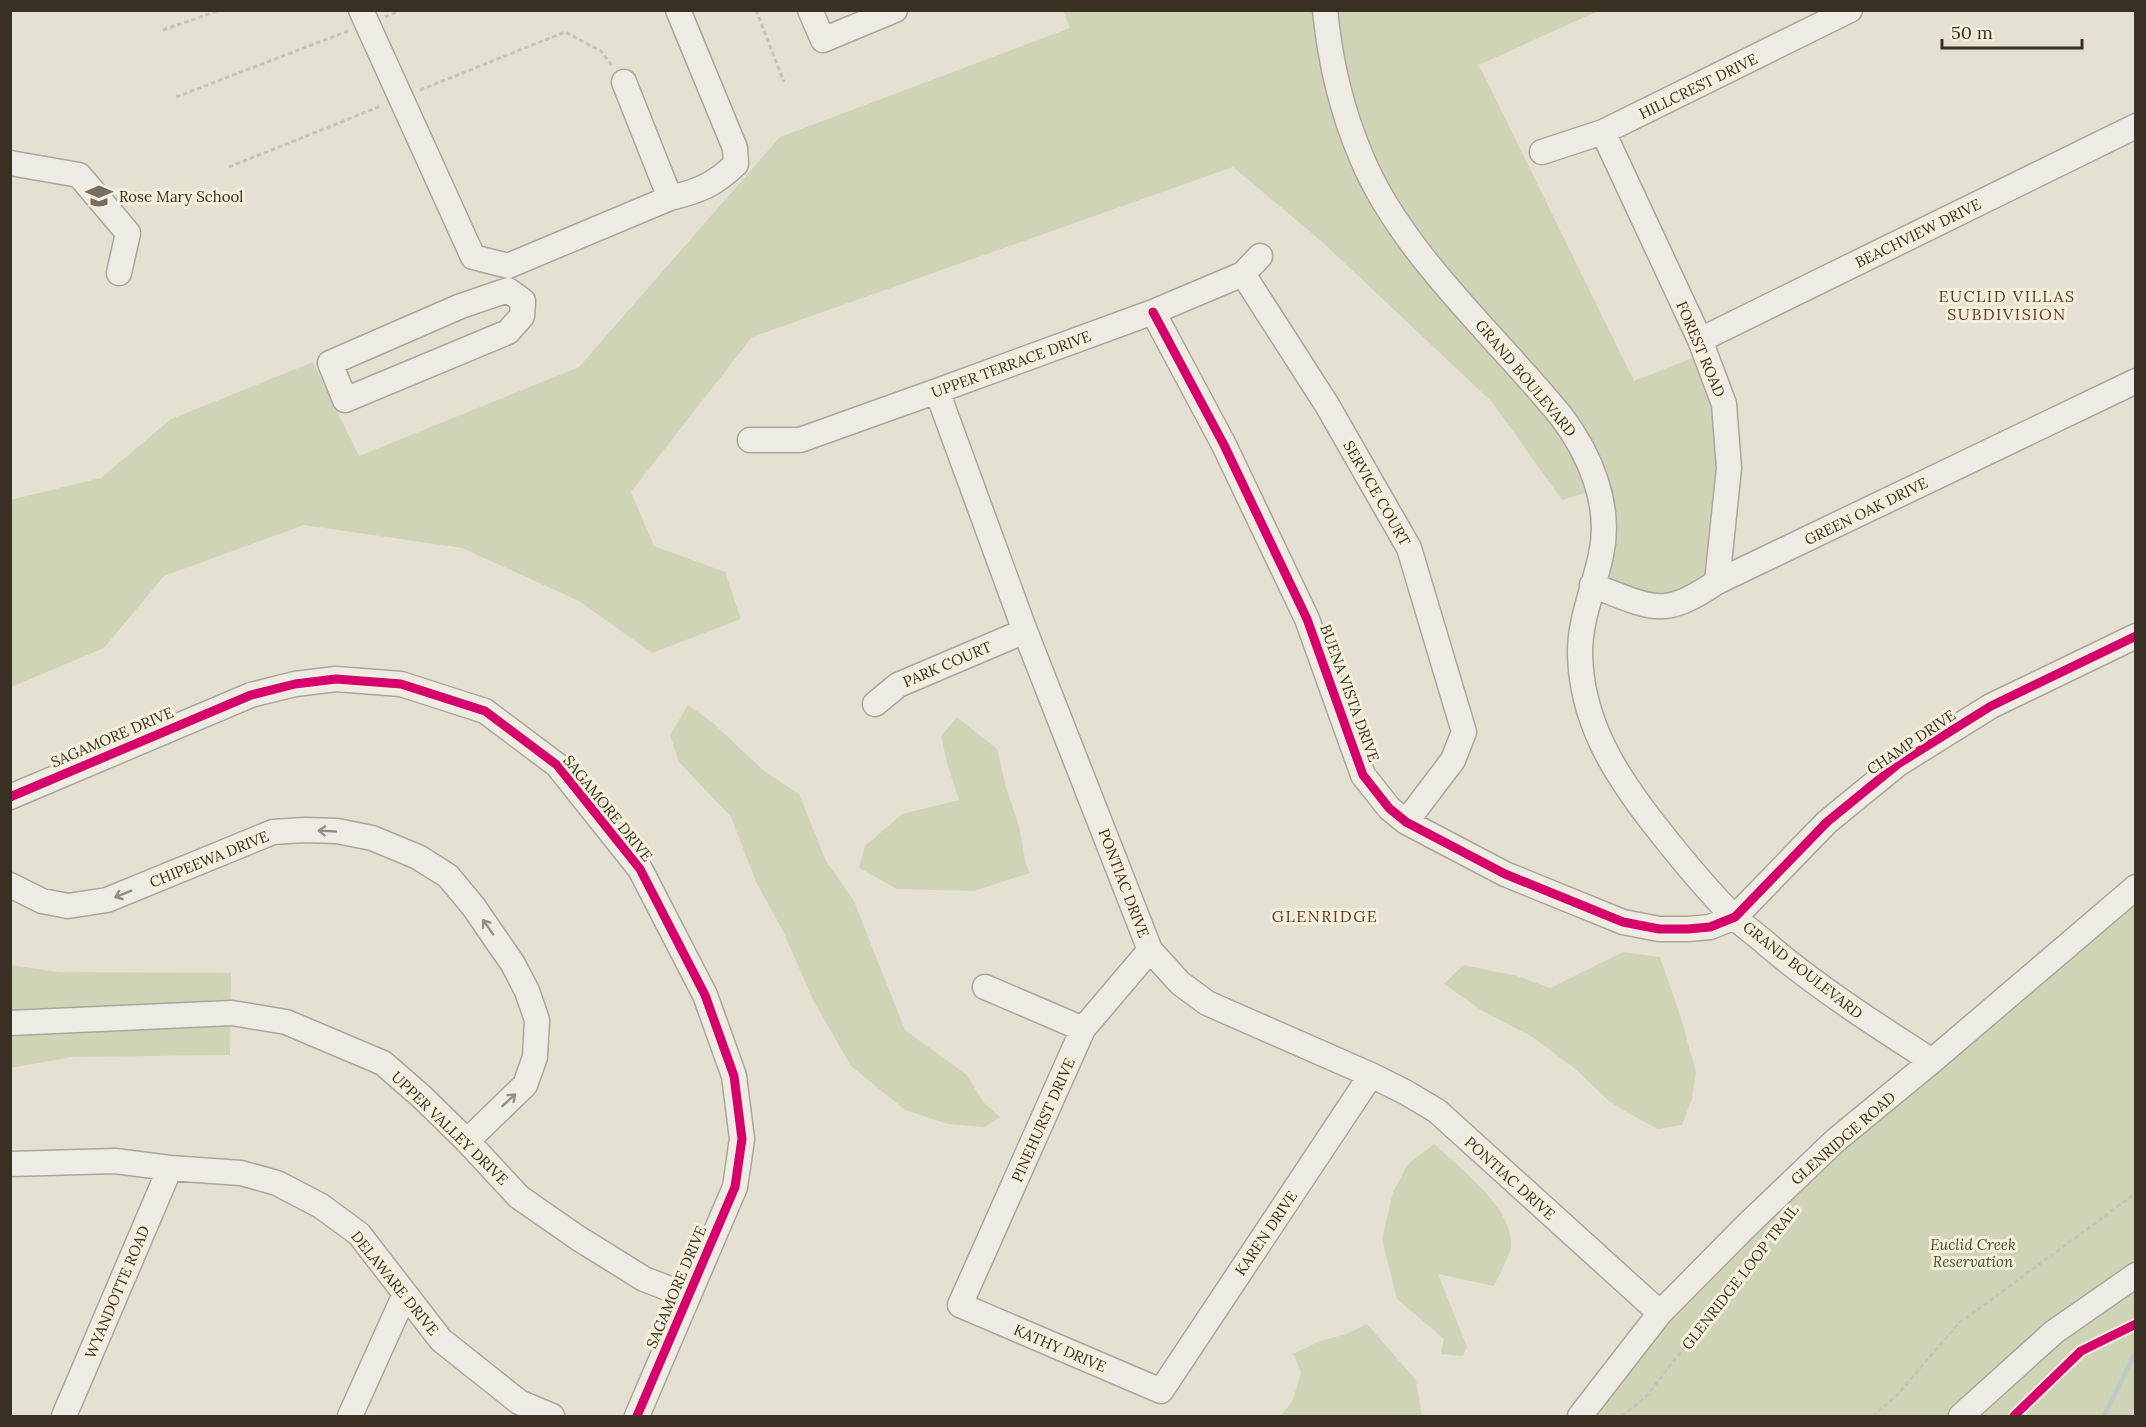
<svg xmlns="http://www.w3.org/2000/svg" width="2146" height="1427" viewBox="0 0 2146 1427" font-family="Lora,serif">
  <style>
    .green { fill: #d0d4b7 }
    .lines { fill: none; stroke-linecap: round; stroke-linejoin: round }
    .stream { stroke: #bdcbc4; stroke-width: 5 }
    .minor-casing { stroke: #aaa69b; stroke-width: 27 }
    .path { stroke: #c6c3ba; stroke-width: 3; stroke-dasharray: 4.5 3; stroke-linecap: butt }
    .minor { stroke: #edebe3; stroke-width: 24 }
    .cycleway-casing { stroke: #f3efdb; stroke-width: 13 }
    .cycleway { stroke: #d6006c; stroke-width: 9 }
    .oneway { stroke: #938e83 }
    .labels { text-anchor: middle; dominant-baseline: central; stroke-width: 6; stroke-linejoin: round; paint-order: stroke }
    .street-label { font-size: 15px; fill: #393023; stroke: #f3efdb }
    .poi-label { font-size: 15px; fill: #393023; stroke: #f3efdb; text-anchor: start }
    .park-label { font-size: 15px; font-style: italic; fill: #45542c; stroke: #f3efdb }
    .neighbourhood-label { font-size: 16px; letter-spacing: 1.5px; fill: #623a26; stroke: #f3efdb }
  </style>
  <rect width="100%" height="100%" fill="#e4e1d3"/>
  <path class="green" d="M1063 10 1598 11 1479 65 1634 381 1705 353 1724 404 1717 582 1682 602 1592 585 1598 489 1562 500 1492 402 1320 240 1233 167 752 337 631 492 654 546 725 572 741 619 652 653 579 601 462 548 304 525 164 576 104 648 11 687 10 500 101 478 171 419 313 362 359 456 579 367 780 137 1070 28Z
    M688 705 712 722 764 771 799 794 826 861 854 901 905 1030 967 1075 983 1102 1000 1117 984 1127 948 1124 905 1110 851 1066 813 1000 783 931 757 884 731 817 679 762 670 735Z
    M957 717 997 749 1006 787 1019 826 1026 864 1030 873 974 891 897 889 859 868 865 846 902 814 959 800 947 763 941 736Z
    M2135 887V1416H1580L1660 1313Z
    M1623 952 1660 957 1681 1018 1696 1072 1692 1099 1682 1125 1658 1129 1628 1113 1609 1101 1573 1067 1531 1036 1481 1010 1444 984 1463 965 1517 976 1550 988Z
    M10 965 59 972 231 973 230 1055 72 1057 11 1068Z
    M1434 1144C1459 1167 1520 1213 1510 1251 1506 1263 1499 1275 1494 1286L1438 1274 1467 1347 1463 1356 1441 1354 1444 1339 1397 1299 1382 1239 1393 1192 1408 1164Z
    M1367 1324 1416 1380 1422 1416H1281L1293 1400 1301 1372 1293 1354 1320 1341 1346 1334Z"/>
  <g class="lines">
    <path class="stream" d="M2104 1416 2133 1357 2136 1355"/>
    <defs>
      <path id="minor" d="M361 10 473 257 508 266 670 198 624 82
        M810 10 823 40 895 10
        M1325 10C1330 61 1341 109 1361 156 1400 252 1496 336 1561 416 1590 454 1612 506 1601 555 1594 588 1580 619 1580 653 1581 720 1614 773 1654 824 1679 856 1705 888 1734 917 1745 927 1758 936 1769 946 1820 989 1876 1025 1932 1061
        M1603 132 1700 340 1724 404 1729 468 1717 582
        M1542 152 1603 132 1850 10
        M10 163 79 175 128 233 119 273
        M670 198C699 191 714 185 736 164L735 148 678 10
        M1243 274 1327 405 1409 548 1464 732 1453 760 1406 822
        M508 290 523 301 522 316 508 332 345 400 330 363 461 306Z
        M1153 312 1224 445 1307 619 1363 775 1389 808 1406 822 1505 874 1623 922 1659 929H1688L1710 927 1735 917 1827 822 1898 764 1991 706 2136 636
        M1700 340 2136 126
        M937 391 1025 631 1150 950 1180 983 1207 1003 1371 1075 1405 1092 1437 1111 1660 1313
        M750 440H800L937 391 1153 312 1243 274 1260 256
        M1592 585C1611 592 1646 609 1665 606 1684 604 1701 592 1717 582L2136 381
        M875 704 898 685 1025 631
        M10 797 251 695 295 684 336 679 401 684 485 711 557 765 640 869 705 995 734 1076 742 1139 735 1187 637 1416
        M10 885 42 901 68 906 107 900 273 832 304 830 337 831 372 838 418 857 448 876 473 906 513 964 527 991 537 1020 535 1057 525 1085 467 1141
        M1150 950 1083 1029 960 1305 1161 1391 1371 1075
        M985 987 1083 1029
        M10 1023 232 1013 286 1022 383 1063 422 1097 467 1141 519 1197 578 1238 644 1279 688 1296
        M10 1164 115 1161 170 1168 241 1173 277 1183 321 1206 359 1234 441 1340 519 1402 552 1416
        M64 1416 170 1168
        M350 1416 405 1294
        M1580 1416 1660 1313 1747 1225 1836 1140 1932 1061 2136 887
        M1961 1416 2054 1332 2136 1275"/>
    </defs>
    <use href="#minor" class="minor-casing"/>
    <path class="path" d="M756 10 784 82
      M385 17 402 10
      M163 30 220 10
      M420 90 565 32 601 51 612 66
      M176 97 348 31
      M229 167 381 106
      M1622 1416 1645 1398 1777 1228
      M1873 1416 1897 1395 1958 1324 2136 1193"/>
    <use href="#minor" class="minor"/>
    <defs>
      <path id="cycleway" d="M1153 312 1224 445 1307 619 1363 775 1389 808 1406 822 1505 874 1623 922 1659 929H1688L1710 927 1735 917 1827 822 1898 764 1991 706 2136 636
        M10 797 251 695 295 684 336 679 401 684 485 711 557 765 640 869 705 995 734 1076 742 1139 735 1187 637 1416
        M2014 1416 2081 1351 2136 1324"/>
    </defs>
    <use href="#cycleway" class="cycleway-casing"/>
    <use href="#cycleway" class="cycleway"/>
  </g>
  <defs><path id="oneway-shaft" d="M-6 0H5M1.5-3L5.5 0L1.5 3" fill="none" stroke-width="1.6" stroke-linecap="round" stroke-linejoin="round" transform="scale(1.5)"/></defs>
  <g class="oneway">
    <use href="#oneway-shaft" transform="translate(327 831) rotate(-177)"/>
    <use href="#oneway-shaft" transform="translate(123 894) rotate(158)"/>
    <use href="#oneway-shaft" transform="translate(488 927) rotate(-125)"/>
    <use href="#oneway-shaft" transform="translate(509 1100) rotate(-43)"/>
  </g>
  <defs>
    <symbol id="school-bare" viewBox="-9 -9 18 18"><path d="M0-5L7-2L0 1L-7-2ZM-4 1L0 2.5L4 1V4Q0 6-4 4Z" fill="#756e61" stroke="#f3efdb" stroke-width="2.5" paint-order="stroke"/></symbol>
  </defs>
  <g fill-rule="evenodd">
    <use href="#school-bare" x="80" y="177" width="38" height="38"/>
  </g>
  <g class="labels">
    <g class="street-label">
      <text transform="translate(1698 86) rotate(-26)">HILLCREST DRIVE</text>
      <text transform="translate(1918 233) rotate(-26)">BEACHVIEW DRIVE</text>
      <text transform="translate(1701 349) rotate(67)">FOREST ROAD</text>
      <text transform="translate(1011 364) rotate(-20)">UPPER TERRACE DRIVE</text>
      <text transform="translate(1526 378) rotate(50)">GRAND BOULEVARD</text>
      <text transform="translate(1377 493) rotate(60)">SERVICE COURT</text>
      <text transform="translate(1866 511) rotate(-26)">GREEN OAK DRIVE</text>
      <text transform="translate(947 664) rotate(-23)">PARK COURT</text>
      <text transform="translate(1350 693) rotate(70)">BUENA VISTA DRIVE</text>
      <text transform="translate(112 737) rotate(-23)">SAGAMORE DRIVE</text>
      <text transform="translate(1911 742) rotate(-34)">CHAMP DRIVE</text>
      <text transform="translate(608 808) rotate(51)">SAGAMORE DRIVE</text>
      <text transform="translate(209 859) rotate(-22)">CHIPEEWA DRIVE</text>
      <text transform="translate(1124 883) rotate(69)">PONTIAC DRIVE</text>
      <text transform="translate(1803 970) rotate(38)">GRAND BOULEVARD</text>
      <text transform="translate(1043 1120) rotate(-66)">PINEHURST DRIVE</text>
      <text transform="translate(450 1128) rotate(44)">UPPER VALLEY DRIVE</text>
      <text transform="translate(1843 1138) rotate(-41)">GLENRIDGE ROAD</text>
      <text transform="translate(1510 1178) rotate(42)">PONTIAC DRIVE</text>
      <text transform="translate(1266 1233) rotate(-56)">KAREN DRIVE</text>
      <text transform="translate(1740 1277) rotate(-52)">GLENRIDGE LOOP TRAIL</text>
      <text transform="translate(395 1283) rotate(51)">DELAWARE DRIVE</text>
      <text transform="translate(676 1287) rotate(-67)">SAGAMORE DRIVE</text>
      <text transform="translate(117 1292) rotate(-67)">WYANDOTTE ROAD</text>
      <text transform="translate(1060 1348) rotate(23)">KATHY DRIVE</text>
    </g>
    <g class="poi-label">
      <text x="119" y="196">Rose Mary School</text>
    </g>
    <g class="park-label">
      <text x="1973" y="1244">Euclid Creek<tspan x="1973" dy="17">Reservation</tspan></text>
    </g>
    <g class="neighbourhood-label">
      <text x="2007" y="296">EUCLID VILLAS<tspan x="2007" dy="18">SUBDIVISION</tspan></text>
      <text x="1325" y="916">GLENRIDGE</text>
    </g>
  </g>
  <rect width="2146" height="1427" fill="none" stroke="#393023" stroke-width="24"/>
  <path d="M1942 39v9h140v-9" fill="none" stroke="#393023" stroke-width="3"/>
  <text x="1951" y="39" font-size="18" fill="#393023" stroke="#f3efdb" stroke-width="4.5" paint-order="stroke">50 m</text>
</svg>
